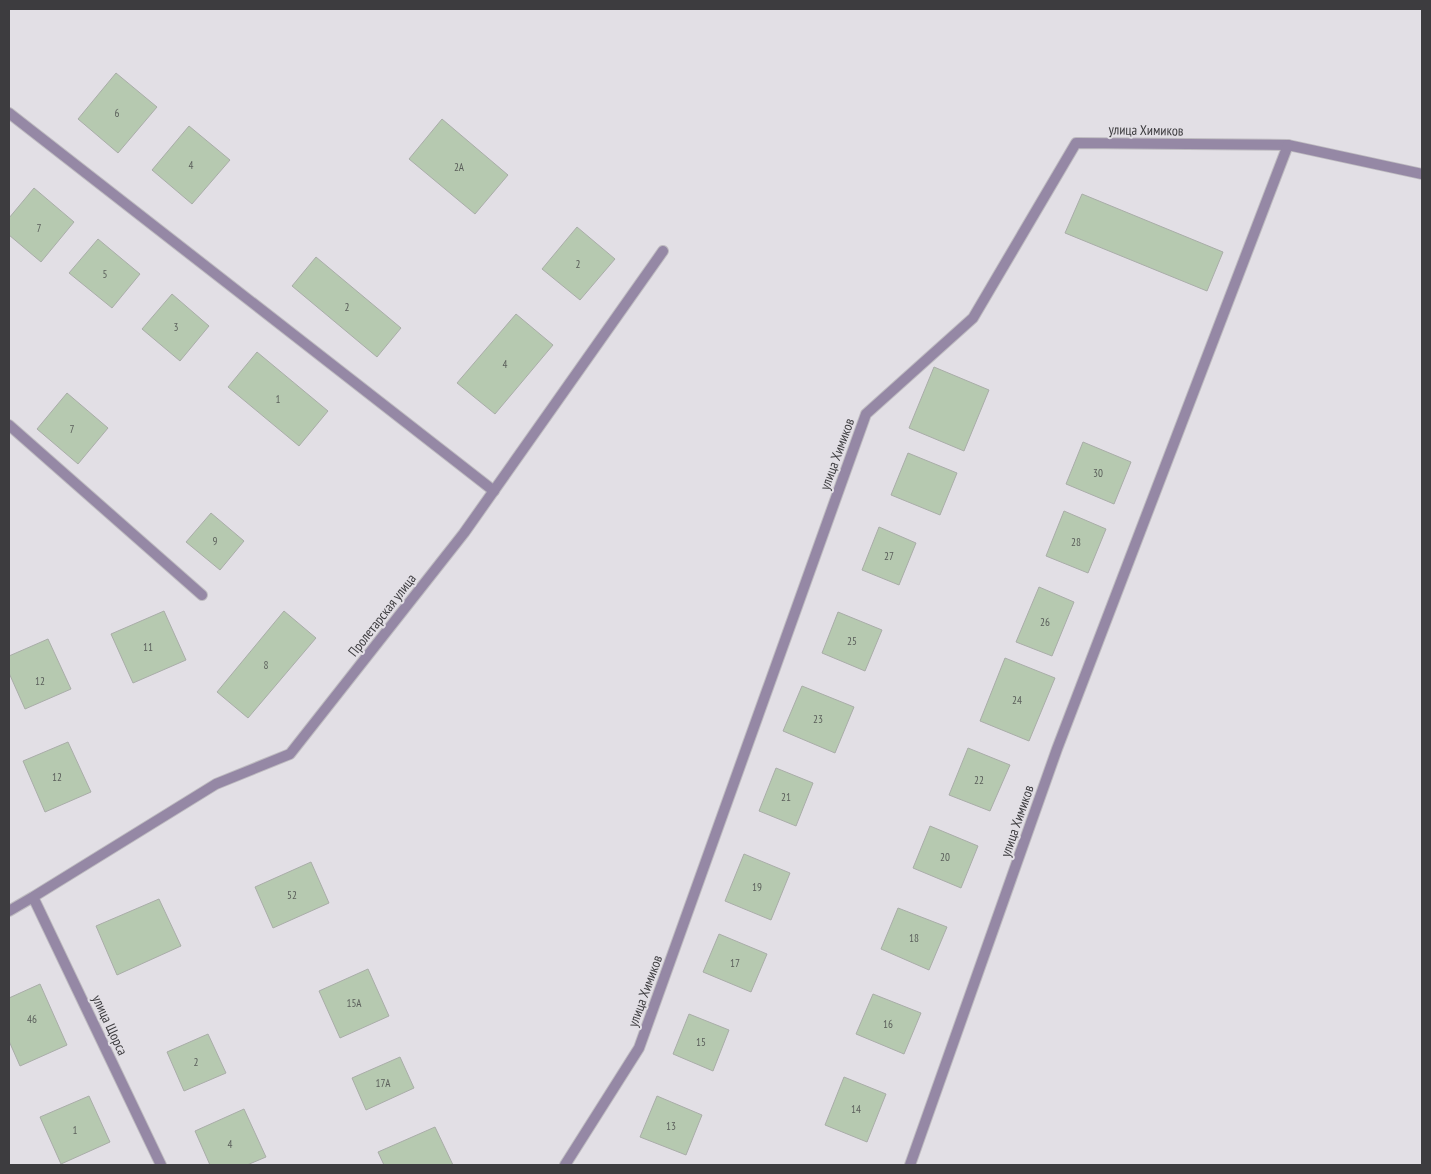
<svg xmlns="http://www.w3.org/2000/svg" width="1431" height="1174" viewBox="0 0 1431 1174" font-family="'PT Sans Narrow',sans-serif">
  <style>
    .building { fill: #b6c9b0; stroke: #a9ada8 }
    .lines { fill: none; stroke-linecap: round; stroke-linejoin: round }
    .service-casing { stroke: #bebbc0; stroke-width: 12 }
    .minor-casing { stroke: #bebbc0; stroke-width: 12 }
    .service { stroke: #9588a5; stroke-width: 10 }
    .minor { stroke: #9588a5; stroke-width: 10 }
    .labels { text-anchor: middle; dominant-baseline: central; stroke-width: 4; stroke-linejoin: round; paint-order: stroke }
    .number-label { font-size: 11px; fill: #5b5f5b }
    .street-label { font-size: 14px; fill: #3d3c3f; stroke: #e2dfe5 }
  </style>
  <rect width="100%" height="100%" fill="#e2dfe5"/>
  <path class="building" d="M116 73 157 107 118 153 78 119Z
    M442 119 508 175 475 214 409 159Z
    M189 126 230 160 192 204 152 170Z
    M34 188 74 222 41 262 9 235V218Z
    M1082 194 1223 252 1207 291 1065 233Z
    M577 227 615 259 580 300 542 269Z
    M98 239 140 274 112 308 69 273Z
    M316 257 401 328 377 357 292 286Z
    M172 294 209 326 180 361 142 329Z
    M516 314 553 345 495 414 457 383Z
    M257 352 328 411 299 446 228 387Z
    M934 367 989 390 964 451 909 428Z
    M67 393 108 428 78 464 37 429Z
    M1083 442 1131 462 1114 504 1066 484Z
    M908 453 957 473 940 515 891 495Z
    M1064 511 1106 529 1088 573 1046 556Z
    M211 513 244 541 220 570 186 542Z
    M879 527 916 543 899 585 862 570Z
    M1039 587 1074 602 1052 656 1016 642Z
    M164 611 186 660 133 683 111 634Z
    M284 611 316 638 248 718 217 692Z
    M838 612 882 630 865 671 822 653Z
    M48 639 71 689 25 709 9 673V656Z
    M1005 658 1055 678 1029 741 980 721Z
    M802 686 854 707 835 753 783 731Z
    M68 742 91 792 45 812 23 761Z
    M968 748 1010 765 990 811 949 795Z
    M776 768 813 783 796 826 759 811Z
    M930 826 978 846 961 888 913 868Z
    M744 854 790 873 771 920 725 901Z
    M311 862 329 903 273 928 255 887Z
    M159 899 181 946 117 975 96 926Z
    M898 908 947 927 929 970 881 949Z
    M719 934 767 954 751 992 703 972Z
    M368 969 389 1016 340 1038 319 991Z
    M40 984 67 1045 20 1066 9 1041V998Z
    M873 994 921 1013 904 1054 856 1034Z
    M689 1014 729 1030 713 1071 673 1054Z
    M208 1034 226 1073 184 1091 167 1052Z
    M400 1057 414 1088 366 1110 352 1078Z
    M844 1077 886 1094 867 1142 825 1125Z
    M89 1096 110 1142 61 1164 40 1117Z
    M657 1096 702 1115 686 1155 640 1137Z
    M244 1109 266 1157 247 1165H210L195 1131Z
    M435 1127 453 1165H384L378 1152Z"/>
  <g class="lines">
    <defs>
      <path id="service" d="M9 113 494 491
        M9 425 202 595
        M565 1165 639 1048 866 414 973 318 1076 143 1288 145 1422 174"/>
      <path id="minor" d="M33 897 161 1165
        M9 911 33 897 216 784 290 754 464 533 663 251
        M910 1165 1057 749 1288 145"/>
    </defs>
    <use href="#service" class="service-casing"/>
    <use href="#minor" class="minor-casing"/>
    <use href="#service" class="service"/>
    <use href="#minor" class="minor"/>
  </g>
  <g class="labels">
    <g class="number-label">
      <text x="117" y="113">6</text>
      <text x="191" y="165">4</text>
      <text x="459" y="167">2А</text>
      <text x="39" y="228">7</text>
      <text x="578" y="264">2</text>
      <text x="105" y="274">5</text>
      <text x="347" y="307">2</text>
      <text x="176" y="327">3</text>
      <text x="505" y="364">4</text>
      <text x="278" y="399">1</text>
      <text x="72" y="429">7</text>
      <text x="1098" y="473">30</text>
      <text x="215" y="541">9</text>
      <text x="1076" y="542">28</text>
      <text x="889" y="556">27</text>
      <text x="1045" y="622">26</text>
      <text x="852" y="641">25</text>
      <text x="148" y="647">11</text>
      <text x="266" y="665">8</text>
      <text x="40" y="681">12</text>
      <text x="1017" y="700">24</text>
      <text x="818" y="719">23</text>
      <text x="57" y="777">12</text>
      <text x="979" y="780">22</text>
      <text x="786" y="797">21</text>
      <text x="945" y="857">20</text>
      <text x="757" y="887">19</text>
      <text x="292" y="895">52</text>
      <text x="914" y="938">18</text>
      <text x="735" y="963">17</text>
      <text x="354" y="1003">15А</text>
      <text x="32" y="1019">46</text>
      <text x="888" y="1024">16</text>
      <text x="701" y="1042">15</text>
      <text x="196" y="1062">2</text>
      <text x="383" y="1083">17А</text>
      <text x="856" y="1109">14</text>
      <text x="671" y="1126">13</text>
      <text x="75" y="1130">1</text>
      <text x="230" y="1144">4</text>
    </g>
    <g class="street-label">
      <text transform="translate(1146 130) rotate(1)">улица Химиков</text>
      <text transform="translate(837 454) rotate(-70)">улица Химиков</text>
      <text transform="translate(382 615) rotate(-52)">Пролетарская улица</text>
      <text transform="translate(1017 821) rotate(-71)">улица Химиков</text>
      <text transform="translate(645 991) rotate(-70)">улица Химиков</text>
      <text transform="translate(110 1025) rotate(65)">улица Щорса</text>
    </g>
  </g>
  <rect width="1431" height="1174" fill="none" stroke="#3d3c3f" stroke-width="20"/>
</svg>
